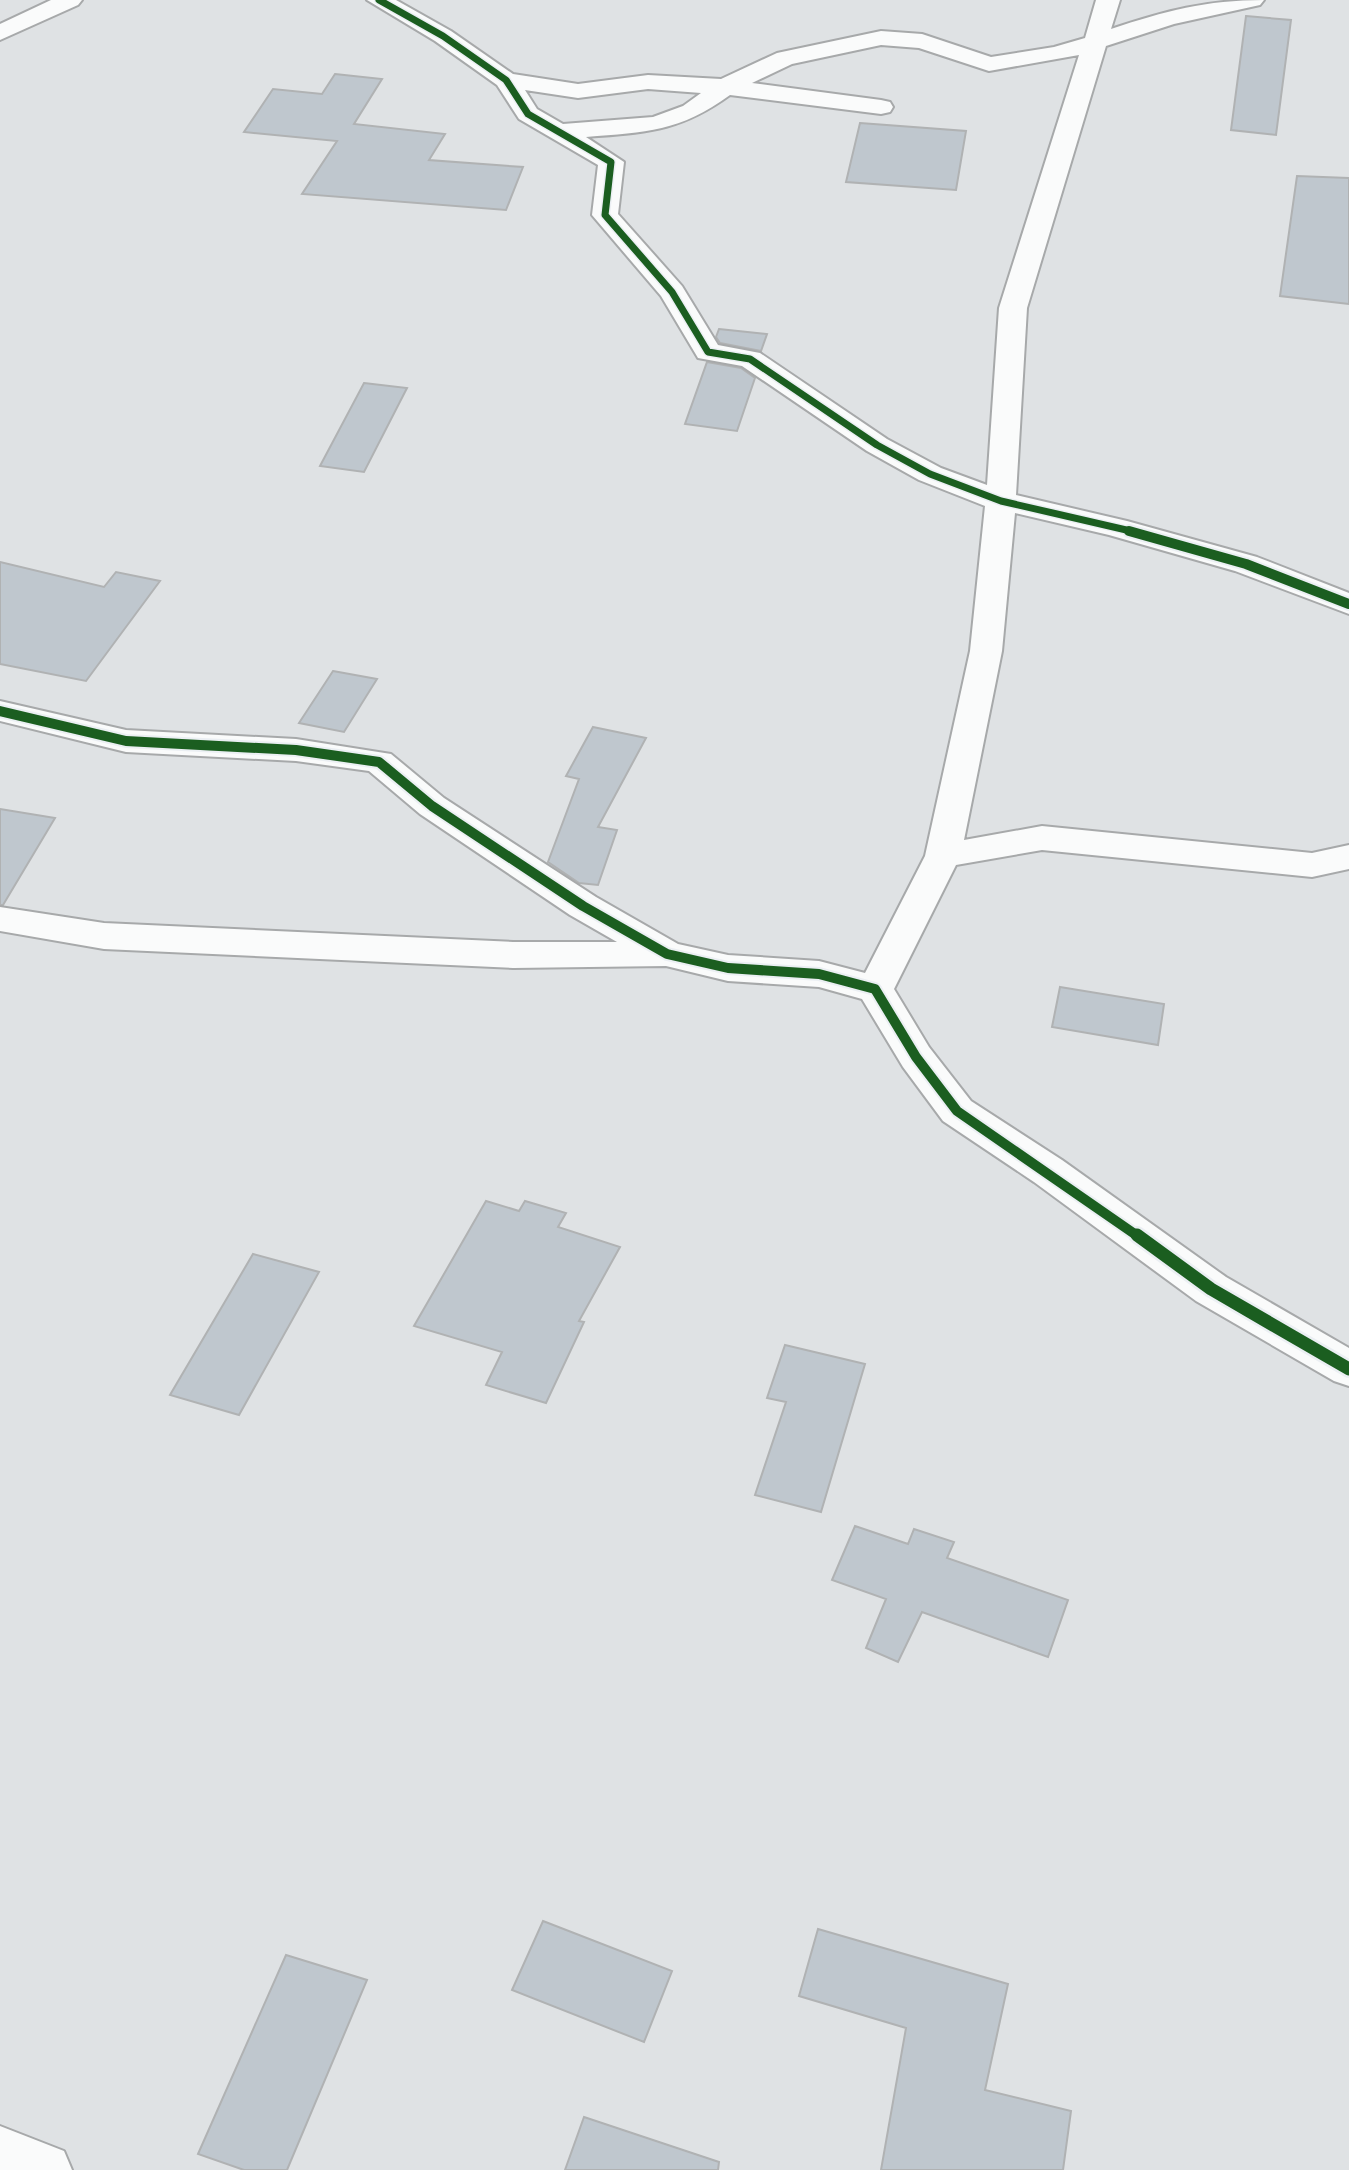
<svg xmlns="http://www.w3.org/2000/svg" width="1349" height="2170" viewBox="0 0 1349 2170" font-family="'IBM Plex Sans',sans-serif">
  <style>
    .building { fill: #bfc7ce; stroke: #b0b2b3; stroke-width: 2 }
    .lines { fill: none; stroke-linecap: round; stroke-linejoin: round }
    .minor-casing { stroke: #a7a9aa; stroke-width: 4 }
    .minor { fill: #fafbfb; fill-rule: evenodd }
    .cycleway-far2-casing { stroke: #ebeff3; stroke-width: 10 }
    .cycleway-far1-casing { stroke: #ebeff3; stroke-width: 14 }
    .cycleway-casing { stroke: #ebeff3; stroke-width: 18 }
    .cycleway-far2 { stroke: #1b5e20; stroke-width: 7 }
    .cycleway-far1 { stroke: #1b5e20; stroke-width: 10 }
    .cycleway { stroke: #1b5e20; stroke-width: 13 }
  </style>
  <rect width="100%" height="100%" fill="#dfe2e4"/>
  <path class="building" d="M1246 16 1291 20 1276 135 1231 130Z
    M335 74 382 79 354 124 445 134 429 160 523 167 506 210 302 194 337 141 244 132 273 89 322 94Z
    M860 123 966 131 956 190 846 182Z
    M1297 176 1349 178V304L1280 296Z
    M719 329 767 334 761 351 720 343 716 337Z
    M707 362 741 368 755 378 737 431 685 424Z
    M364 383 407 388 364 472 320 466Z
    M0 562 104 587 116 572 160 581 86 681 0 664Z
    M333 671 377 679 344 732 299 723Z
    M593 727 646 738 598 827 617 830 598 885 579 883 548 862 579 779 566 776Z
    M0 809 55 818 3 905H0Z
    M1060 987 1164 1004 1158 1045 1052 1027Z
    M486 1201 519 1211 525 1201 566 1213 558 1227 620 1247 579 1321 584 1322 546 1403 486 1385 502 1352 414 1326Z
    M253 1254 319 1272 239 1415 170 1395Z
    M785 1345 865 1364 821 1512 755 1495 786 1402 767 1398Z
    M855 1526 908 1544 914 1529 954 1542 947 1558 1068 1600 1048 1657 922 1612 898 1662 866 1648 886 1599 832 1580Z
    M543 1921 672 1971 644 2042 512 1990Z
    M818 1929 1008 1984 985 2090 1071 2111 1063 2170H881L906 2028 799 1996Z
    M286 1955 367 1980 287 2170H244L198 2154Z
    M584 2117 719 2162 718 2170H565Z"/>
  <g class="lines">
    <defs>
      <path id="minor" d="M51 0H82L78 5 0 40V24Z
        M367 0H396L451 31 513 74 578 84 648 75 721 79 777 53 881 31 922 34 991 57 1054 47 1085 38 1096 0H1120L1111 29C1165 11 1206 0 1264 0L1260 5 1174 24 1106 46 1027 308 1016 495 1127 521 1257 557 1349 593V614L1235 571 1109 535 1015 513 1002 651 964 840 1042 826 1312 853 1349 845V869L1312 877 1042 850 956 865 894 989 929 1047 971 1101 1062 1160 1226 1277 1349 1348V1386L1334 1381 1196 1301 1034 1182 943 1121 903 1067 862 999 819 987 728 981 666 966 513 968 104 949 0 931V907L104 923 513 942H617L570 915 420 814 369 771 296 761 126 752 0 721V701L126 730 296 739 391 754 444 798 596 897 678 944 728 955 819 961 865 973 925 856 970 651 985 506 919 480 867 451 742 366 698 358 661 296 592 215 598 165 519 119 497 85 435 41ZM881 45 919 48 989 71 1079 55 999 308 987 485 941 468 887 439 760 353 718 345 682 286 618 214 624 162 586 137C647 132 679 132 730 95L881 114 890 112 893 107 890 102 881 100 752 83 792 64ZM648 89 701 93 683 106 653 117 563 124 537 109 525 90 578 98Z
        M0 2126 64 2151 72 2170H0Z"/>
    </defs>
    <use href="#minor" class="minor-casing"/>
    <use href="#minor" class="minor"/>
    <defs>
      <path id="cycleway-far2" d="M379 0 443 36 506 80 528 114 611 162 605 215 672 292 708 352 750 359 877 445 930 474 1001 501 1135 532"/>
      <path id="cycleway-far1" d="M1129 531 1246 564 1349 604
        M0 711 126 741 296 750 379 762 432 806 583 906 667 954 728 968 819 974 875 989 916 1057 957 1111 1139 1237"/>
      <path id="cycleway" d="M1137 1235 1211 1289 1349 1369"/>
    </defs>
    <use href="#cycleway-far2" class="cycleway-far2-casing"/>
    <use href="#cycleway-far1" class="cycleway-far1-casing"/>
    <use href="#cycleway" class="cycleway-casing"/>
    <use href="#cycleway-far2" class="cycleway-far2"/>
    <use href="#cycleway-far1" class="cycleway-far1"/>
    <use href="#cycleway" class="cycleway"/>
  </g>
</svg>
